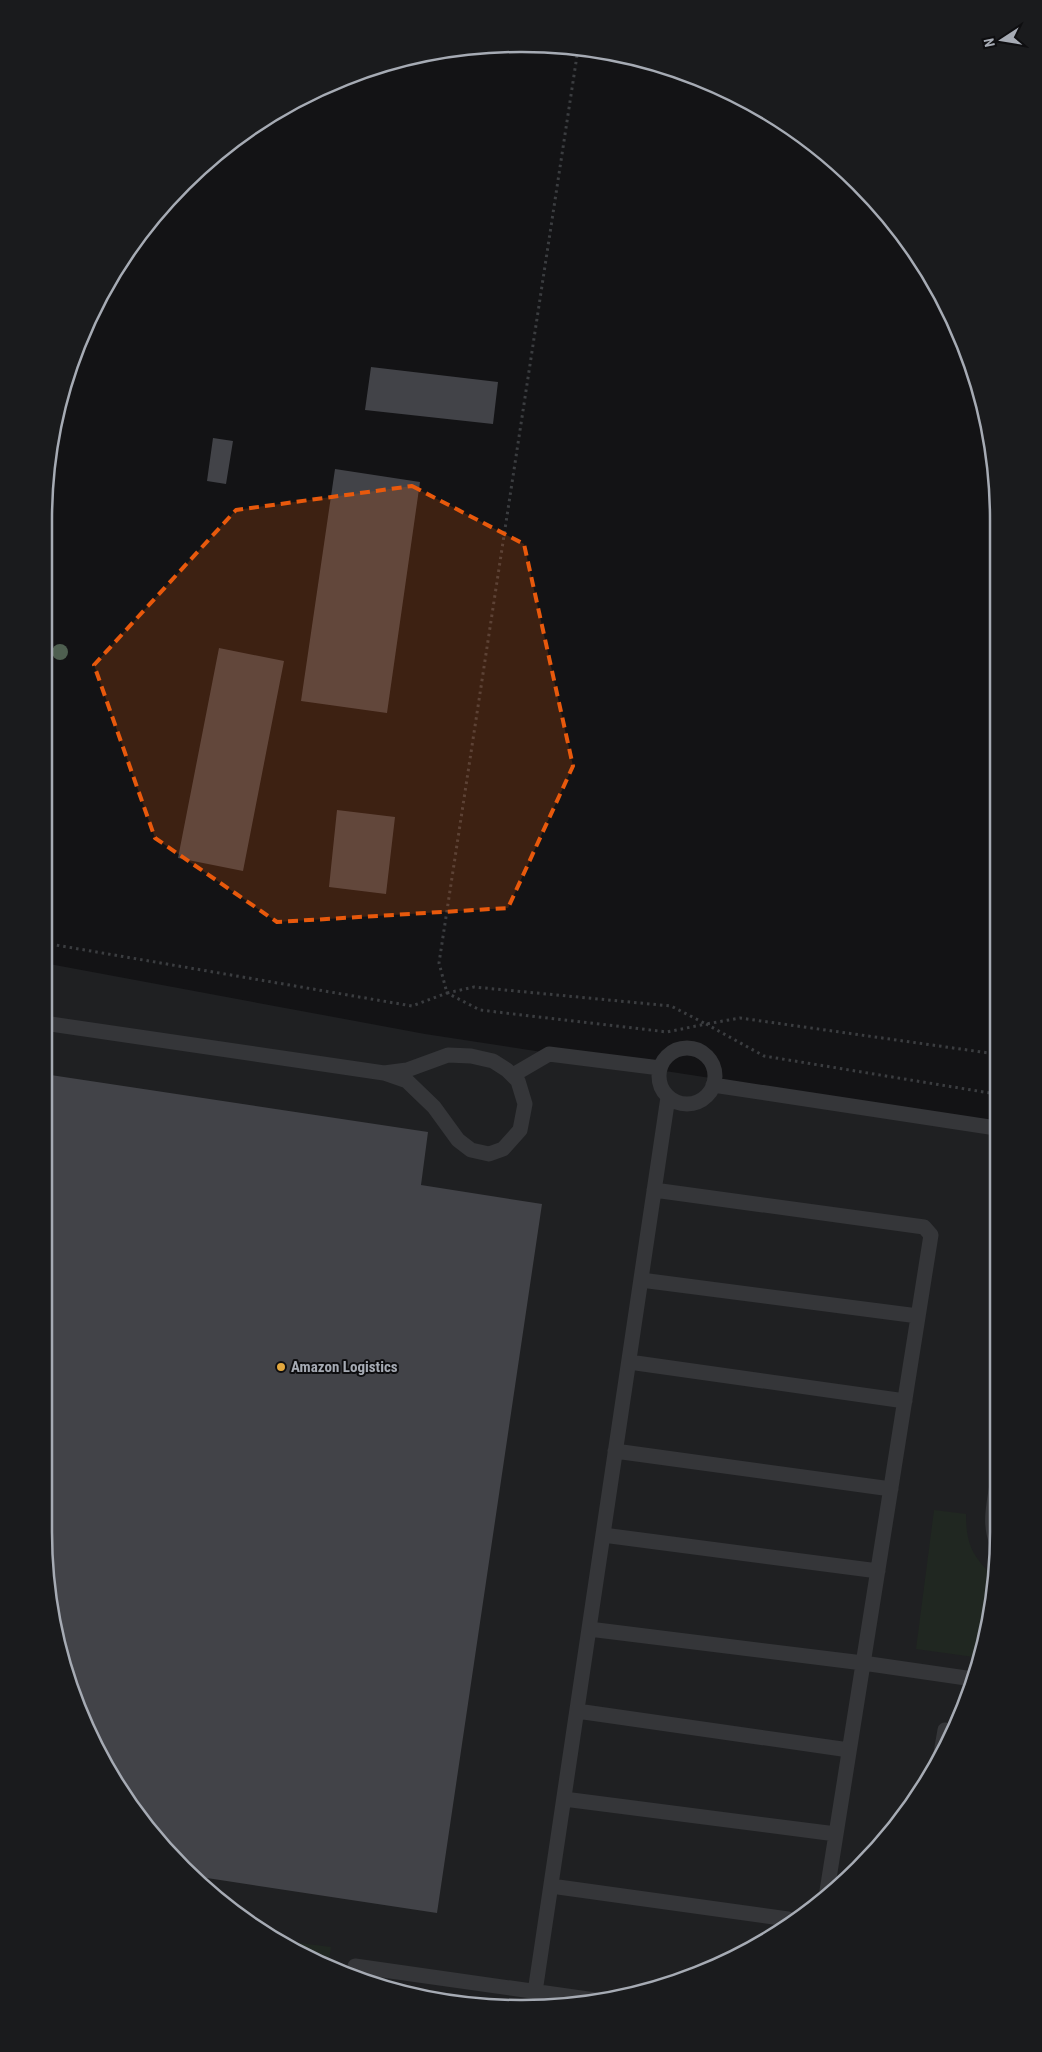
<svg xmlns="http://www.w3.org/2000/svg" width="1042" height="2052" viewBox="0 0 1042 2052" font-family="'Roboto Condensed',sans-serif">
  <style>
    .built { fill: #1f2022 }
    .green { fill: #202721 }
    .building { fill: #424348 }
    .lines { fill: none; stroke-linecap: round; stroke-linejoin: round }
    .path { stroke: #3b3d40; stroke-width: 3; stroke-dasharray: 2.5 4; stroke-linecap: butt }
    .lane { stroke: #353639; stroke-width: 15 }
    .tree { fill: #4e5f50 }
    .marked { fill: #e8590c; fill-opacity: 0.2; stroke: #e8590c; stroke-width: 4; stroke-dasharray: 10 6; stroke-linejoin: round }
    .poi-dot { fill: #e2a73e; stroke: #0e0e10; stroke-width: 2 }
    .labels { text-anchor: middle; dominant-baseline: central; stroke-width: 4; stroke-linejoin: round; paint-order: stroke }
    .poi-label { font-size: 15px; font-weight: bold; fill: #a6abb4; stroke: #0e0e10; text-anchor: start }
    .rim { fill: none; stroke: #a6abb4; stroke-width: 2.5 }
  </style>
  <rect width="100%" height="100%" fill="#131315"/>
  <path class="built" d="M44 963 425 1034 996 1122 997 1562 982 1654 949 1742 859 1868 732 1959 583 2004 428 1999 282 1944 206 1890 143 1822 69 1685 44 1531Z"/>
  <path class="green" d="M934 1510 966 1514C966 1545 973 1557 995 1578L981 1658 916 1649Z
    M276 1940 331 1947 329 1962 282 1944Z"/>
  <path class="building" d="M371 367 498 382 493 424 365 410Z
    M213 438 233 441 226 484 207 481Z
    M335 469 420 482 387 713 301 701Z
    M219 648 284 661 243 871 178 858Z
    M337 810 395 817 386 894 329 887Z
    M44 1074 428 1132 421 1185 542 1204 437 1913 194 1876 143 1822 69 1685 44 1531Z"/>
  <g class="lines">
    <path class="path" d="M578 49 439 963 447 993 474 987 671 1006 706 1024 740 1018 996 1054
      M44 943 412 1006 447 993 480 1010 667 1032 706 1024 764 1056 996 1094"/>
    <path class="lane" d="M44 1023 384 1073 407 1081 434 1107 458 1140 471 1150 489 1154 503 1149 520 1130 525 1104 518 1081 507 1070 493 1061 471 1056 448 1055 407 1070 384 1073
      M659 1076a28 28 0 1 1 56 0a28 28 0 1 1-56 0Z
      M513 1075 549 1054 660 1068
      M713 1085 996 1128
      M654 1190 924 1227 931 1235 827 1891
      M641 1280 918 1316
      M629 1362 905 1401
      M615 1451 891 1489
      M997 1484C994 1504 989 1524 997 1543
      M603 1535 878 1571
      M589 1629 863 1663 973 1679
      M577 1711 849 1750
      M941 1753 945 1730
      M564 1799 836 1834
      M551 1886 788 1919
      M355 1966 595 2000
      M535 1992 668 1097"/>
  </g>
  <circle class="tree" cx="60" cy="652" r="8"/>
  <path class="marked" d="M412 486 524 544 573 766 508 908 277 922 155 838 94 665 236 510Z"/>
  <circle class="poi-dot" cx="281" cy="1367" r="5"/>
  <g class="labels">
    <g class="poi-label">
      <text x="291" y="1367">Amazon Logistics</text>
    </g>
  </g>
  <path d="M0 0H1042V2052H0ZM520 52H522A468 468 0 0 1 990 520V1532A468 468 0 0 1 522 2000H520A468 468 0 0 1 52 1532V520A468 468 0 0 1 520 52Z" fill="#1a1b1d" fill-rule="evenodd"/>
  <path class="rim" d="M520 52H522A468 468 0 0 1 990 520V1532A468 468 0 0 1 522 2000H520A468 468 0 0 1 52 1532V520A468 468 0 0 1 520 52Z"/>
  <g transform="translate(1002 40) rotate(258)" stroke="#0e0e10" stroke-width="4" paint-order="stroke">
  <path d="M0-4L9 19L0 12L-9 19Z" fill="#a6abb4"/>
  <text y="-8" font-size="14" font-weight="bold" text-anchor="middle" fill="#a6abb4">N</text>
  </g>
</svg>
